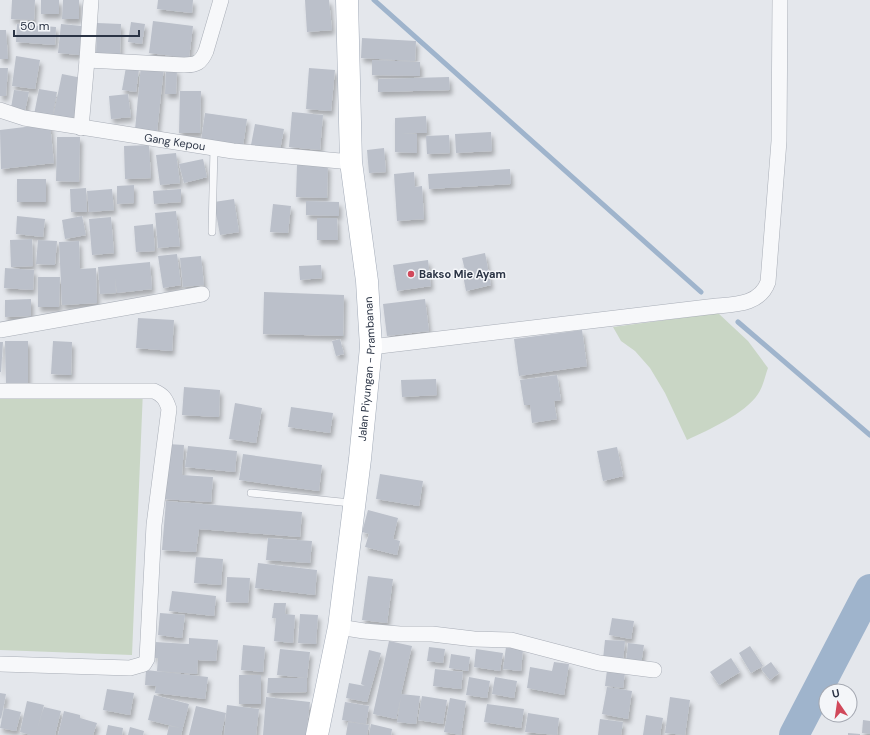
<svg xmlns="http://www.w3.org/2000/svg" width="870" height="735" viewBox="0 0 870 735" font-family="'DM Sans',sans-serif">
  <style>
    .green { fill: #c9d6c5 }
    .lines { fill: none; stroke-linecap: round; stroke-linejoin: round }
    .stream { stroke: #9fb4cc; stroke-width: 5 }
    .river { stroke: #9fb4cc; stroke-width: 30 }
    .building { fill: #bbc0ca; filter: url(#shadow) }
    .service-casing { stroke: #a9aeb7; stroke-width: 8 }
    .minor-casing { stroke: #a9aeb7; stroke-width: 16 }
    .primary-casing { stroke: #a3abb8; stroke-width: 23 }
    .service { stroke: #f7f8fa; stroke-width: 7 }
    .minor { stroke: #f7f8fa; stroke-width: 15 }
    .primary { stroke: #fff; stroke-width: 22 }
    .poi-dot { fill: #d1495b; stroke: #f4f6f9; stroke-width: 1.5 }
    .labels { text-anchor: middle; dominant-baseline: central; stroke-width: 3; stroke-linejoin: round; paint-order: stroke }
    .street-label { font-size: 11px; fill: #2b3445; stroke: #f4f6f9 }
    .poi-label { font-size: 11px; font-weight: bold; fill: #2b3445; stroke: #f4f6f9; text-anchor: start }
  </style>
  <defs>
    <filter id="shadow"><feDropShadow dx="2.5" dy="4.5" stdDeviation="2" flood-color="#0004"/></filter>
  </defs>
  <rect width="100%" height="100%" fill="#e4e7ec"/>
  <path class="green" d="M718 313 748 341 768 368C765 376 763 387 758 394 745 414 708 430 687 440L665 393 650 368 635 351 621 341 613 327Z
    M0 384 143 390 132 655 0 650Z"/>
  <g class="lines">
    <path class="stream" d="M374 0 701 292
      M738 322 870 435"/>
    <path class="river" d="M794 735 870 589"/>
  </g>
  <path class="building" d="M12 0H35L34 20 11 19Z
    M41 0H59V14H41Z
    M63 0H79V19H62Z
    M158 0H193L192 13 157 9Z
    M305 0H329L332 30 307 32Z
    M153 21 193 26 189 58 149 53Z
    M131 22 145 24 142 44 128 42Z
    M97 23 121 24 120 55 96 54Z
    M17 24 56 27 55 45 16 42Z
    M61 24 82 26 79 55 58 53Z
    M0 30H6L8 59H0Z
    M362 38 416 41 415 61 361 58Z
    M16 56 40 60 35 89 12 86Z
    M372 60 420 62V76L372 75Z
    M141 65 164 67 157 132 135 130Z
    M126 67 139 69 136 92 122 90Z
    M0 68H8L6 96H0Z
    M309 68 335 70 331 111 306 109Z
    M166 69 177 70 176 94H165Z
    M62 74 82 78 73 121 53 117Z
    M449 77 450 90 378 92V79Z
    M39 89 57 92 52 118 34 115Z
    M14 90 29 92 25 111 11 108Z
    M180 91H201L200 133H179Z
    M128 94 131 117 111 119 109 96Z
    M292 112 323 115 320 150 289 147Z
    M205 113 247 119 243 146 201 141Z
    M426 116 427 133H401L417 134V153L395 152V118Z
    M50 124 54 163 1 169 0 130Z
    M255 124 284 129 280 150 251 145Z
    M491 132 492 151 456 153 455 134Z
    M449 135 450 153 427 154 426 136Z
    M57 137H80L79 182 56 181Z
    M149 145 151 178 125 179 124 146Z
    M384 148 386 172 369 173 367 150Z
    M176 153 180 183 160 185 156 155Z
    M203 159 207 177 184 183 179 164Z
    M297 164 328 165 327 198 296 197Z
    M510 169 511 184 429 189 428 174Z
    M414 172 415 187 422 186 424 219 397 221 394 174Z
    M17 179H46V202H17Z
    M134 185V203L117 204V186Z
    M86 188 87 212H71L70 189Z
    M112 189 114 210 89 212 87 191Z
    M181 189V202L154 204 153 191Z
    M234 199 239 232 220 235 214 202Z
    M306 201 339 202V216L306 215Z
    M273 204 291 206 288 233 270 232Z
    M176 211 180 246 158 248 155 213Z
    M17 216 45 219 43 237 16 234Z
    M82 216 86 235 65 239 62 220Z
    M111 217 114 253 92 255 89 219Z
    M317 218H337L338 240H317Z
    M153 224 155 251 136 252 134 226Z
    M32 239 33 266 11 267 10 240Z
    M38 240 57 241 55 265 36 264Z
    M79 241 80 269 96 268 97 303 62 305 59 242Z
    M485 253 491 285 466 291 463 275 466 274 462 258Z
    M177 254 181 285 163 288 158 256Z
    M201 256 204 285 183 287 180 258Z
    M428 260 431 286 397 291 393 265Z
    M150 262 152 289 117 293 115 277 116 293 100 294 98 267Z
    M321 265 322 278 300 280 299 266Z
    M5 268 34 270 33 290 4 288Z
    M38 277H60L59 307H38Z
    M264 292 344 295 343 336 263 334Z
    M31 299V316L5 317V300Z
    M425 299 429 331 387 336 383 304Z
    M138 318 174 320 172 351 136 348Z
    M582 330 587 366 519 376 514 339Z
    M340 339 344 354 336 356 332 341Z
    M5 341H28V384H6Z
    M53 341 72 342 71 375 51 374Z
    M0 342H3L1 372H0Z
    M557 375 561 400 554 401 557 419 532 423 530 405H524L520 380Z
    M436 379 437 395 402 397 401 380Z
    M184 387 220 390 219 417 182 415Z
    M235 403 262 408 256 443 229 439Z
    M291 407 333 413 330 433 288 427Z
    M167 444 184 445 182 475 213 477 211 502 163 499Z
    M188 446 237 451 235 472 185 467Z
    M617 447 623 476 603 481 597 451Z
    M243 454 322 465 319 491 239 480Z
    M380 474 423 481 419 506 376 499Z
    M166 501 302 512 300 537 199 529 196 552 162 550Z
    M368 510 398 518 393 539 400 541 397 555 365 547 369 534 362 532Z
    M268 538 312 541 310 563 266 560Z
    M196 557 223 559 221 585 194 583Z
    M258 563 317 570 315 595 255 588Z
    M368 576 393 579 387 623 362 620Z
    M227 577 250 578 248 603 226 602Z
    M172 591 216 596 214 616 169 611Z
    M274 603H286L285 614 295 615 293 643 274 641 276 618H272Z
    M160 613 185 615 182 638 158 635Z
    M300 614 318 615 316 644 298 643Z
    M612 618 634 621 631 639 609 635Z
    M189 638 218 640 216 661 198 660 197 674 157 671 158 658H154L155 642 189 644Z
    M605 640 625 641 623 661 603 659Z
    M389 641 412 646 401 694 420 696 416 724 397 722 401 697 396 719 373 714Z
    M628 643 644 645 641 664 626 662Z
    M243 645 265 647 263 672 241 670Z
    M750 646 763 666 751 673 739 653Z
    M429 647 445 649 443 663 427 661Z
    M506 647 523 649 521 671 503 669Z
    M280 649 310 652 307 678 277 675Z
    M476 649 503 653 500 671 474 667Z
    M369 650 381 653 367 702 346 698 349 683 365 686 361 684Z
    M451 654 470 657 468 671 449 668Z
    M731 658 740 672 719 685 710 672Z
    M554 662 569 664 564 695 527 688 530 667 552 671Z
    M771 662 779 673 770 680 761 669Z
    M435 669 463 672 461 689 433 686Z
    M146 670 208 677 205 699 155 693 156 686 145 685Z
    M607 670 625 672 623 688 605 686Z
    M239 675H261V704H239Z
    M469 677 490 681 487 698 466 695Z
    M495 677 517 681 514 698 492 694Z
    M268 678H307V692L267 693Z
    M607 687 632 691 628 719 602 714Z
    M107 689 134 693 130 715 103 710Z
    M0 693 6 694 1 719 0 718Z
    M154 695 189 704 181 735H167L169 726 181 728 148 720Z
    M422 696 447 700 443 724 418 720Z
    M266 697 310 702 306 735H263Z
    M670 697 690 700 685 735 665 733Z
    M450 698 466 701 461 735 444 732Z
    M27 701 44 705 36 733 44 707 61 711 55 735H31L20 732Z
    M345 702 369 706 366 724 342 720Z
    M487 704 524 709 521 728 484 722Z
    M227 705 259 709 256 735H224Z
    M196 706 226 713 221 735H189Z
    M4 708 21 712 16 731 0 728Z
    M64 711 80 715V718L97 723 93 735H58Z
    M528 713 559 718 557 735 525 732Z
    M646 715 663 718 660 735H643Z
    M600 719 623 722 621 735H598Z
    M863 720 870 721V734L862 733Z
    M348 722 369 725 367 735H346Z
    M371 724 392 729 391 735H369Z
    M108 725 123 728 122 735H106Z
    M130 727 144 731 143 735H128Z
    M848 733 860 734V735H848Z"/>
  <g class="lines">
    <defs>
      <path id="service" d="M212 232 214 148
        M251 493 351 503"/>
      <g id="minor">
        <path d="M87 60 184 65C196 65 201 63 206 51L221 0"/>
        <path id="s1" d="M0 110 24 118 233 151 351 162"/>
        <path d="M81 128 87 60 91 0"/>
        <path d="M0 330 202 294"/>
        <path d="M371 347 708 307C730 304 759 307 768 282L779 141 780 0"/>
        <path d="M0 391H154C163 395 166 399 169 409L154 525 147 659 144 664 130 668 0 664"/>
        <path d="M339 627 364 631 400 634H432L474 639 511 640 599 663 654 670"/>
      </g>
      <g id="primary">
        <path id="s2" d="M317 735 339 627 360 459 371 347 367 281 351 162 347 0"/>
      </g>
    </defs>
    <use href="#service" class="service-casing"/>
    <use href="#minor" class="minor-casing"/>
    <use href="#primary" class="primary-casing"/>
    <use href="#service" class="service"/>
    <use href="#minor" class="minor"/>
    <use href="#primary" class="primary"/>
  </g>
  <circle class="poi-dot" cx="411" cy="274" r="4"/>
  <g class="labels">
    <g class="street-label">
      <text stroke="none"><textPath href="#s1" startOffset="178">Gang Kepou</textPath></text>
      <text stroke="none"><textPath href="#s2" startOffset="370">Jalan Piyungan - Prambanan</textPath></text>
    </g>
    <g class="poi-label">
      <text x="419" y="274">Bakso Mie Ayam</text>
    </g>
  </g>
  <g transform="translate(838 703) rotate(347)"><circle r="19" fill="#f4f6f9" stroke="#a4a8b1"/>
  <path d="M0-3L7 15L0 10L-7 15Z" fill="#d1495b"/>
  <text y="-6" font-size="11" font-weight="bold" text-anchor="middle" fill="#2b3445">U</text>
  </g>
  <path d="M14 30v6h125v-6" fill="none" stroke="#2b3445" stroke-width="2"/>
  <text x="20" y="30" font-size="12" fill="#2b3445" stroke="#f4f6f9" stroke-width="3" paint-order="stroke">50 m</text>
</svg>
